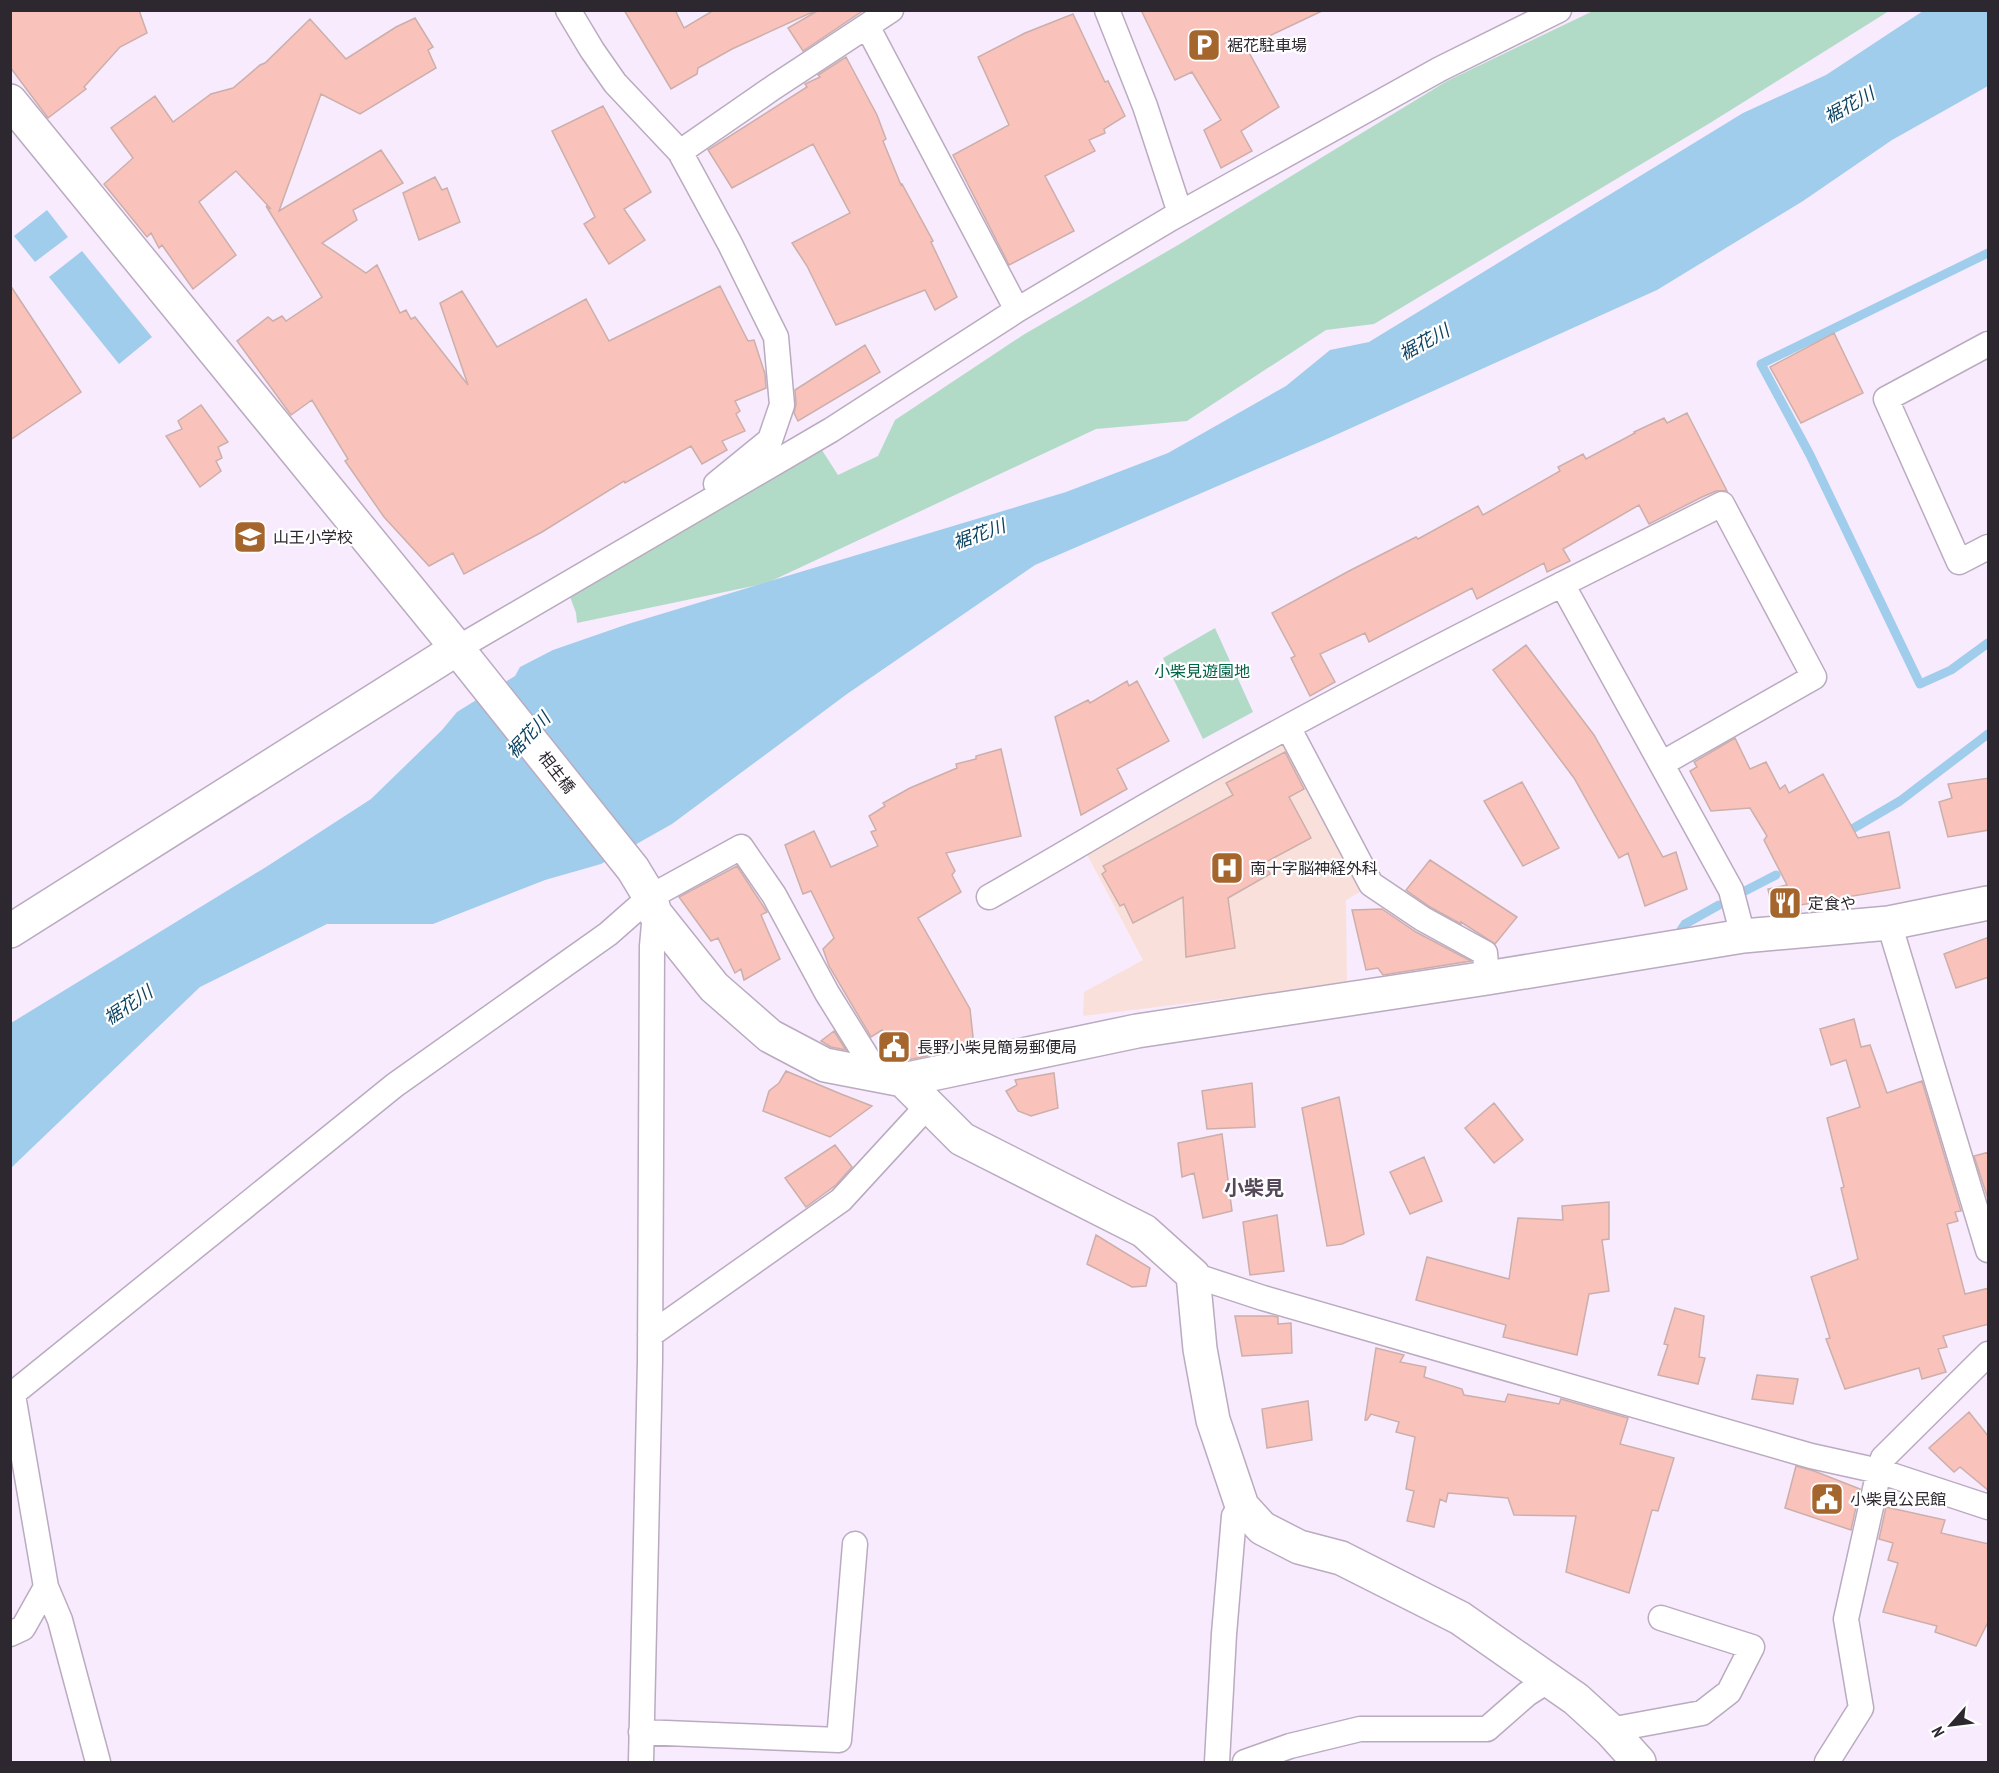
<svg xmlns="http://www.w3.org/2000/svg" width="1999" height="1773" viewBox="0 0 1999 1773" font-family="'PT Sans Narrow','Noto Sans JP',sans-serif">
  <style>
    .medical { fill: #fae0da }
    .green { fill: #b2dbc7 }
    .water { fill: #a0cdec }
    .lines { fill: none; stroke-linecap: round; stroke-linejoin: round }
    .stream { stroke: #a0cdec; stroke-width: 9 }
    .building { fill: #f9c2bb; stroke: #ccafab; stroke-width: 1.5 }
    .street-casing { stroke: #baabc0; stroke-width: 27 }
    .secondary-casing { stroke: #baabc0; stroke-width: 36 }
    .street { stroke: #fff; stroke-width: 24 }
    .secondary { stroke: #fff; stroke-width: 33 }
    .labels { text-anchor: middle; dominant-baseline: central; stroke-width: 4.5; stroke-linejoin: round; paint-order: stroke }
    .poi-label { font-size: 16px; fill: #2d272f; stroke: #fff; text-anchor: start }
    .park-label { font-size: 16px; fill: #006345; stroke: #fff }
    .street-label { font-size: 16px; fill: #2d272f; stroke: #fff }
    .water-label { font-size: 18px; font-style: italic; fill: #0b4261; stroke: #fff }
    .quarter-label { font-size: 20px; font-weight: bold; fill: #55485a; stroke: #fff }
  </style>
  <rect width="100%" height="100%" fill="#f8ebfd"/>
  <path class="medical" d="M1292 739 1369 887 1346 900 1347 984 1083 1016 1084 992 1143 960 1084 849Z"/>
  <path class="green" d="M1593 11H1889L1710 123 1374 324 1326 330 1187 421 1096 429 767 583 577 623 576 613 569 594 820 447 838 475 878 456 895 420 1023 335 1178 245 1447 81Z
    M1215 628 1253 712 1203 739 1163 658Z"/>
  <path class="water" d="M1923 11H1988V86L1892 140 1803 201 1657 290 1329 438 1035 565 847 694 672 824 601 864 545 880 433 924H327L200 987 11 1168V1023L266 867 371 799 442 730 457 712 515 676 520 667 553 650 628 624 1066 492 1168 453 1286 386 1330 350 1369 342 1743 113 1826 75Z
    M47 210 68 237 35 262 14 236Z
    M82 251 152 337 119 364 49 277Z"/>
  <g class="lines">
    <path class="stream" d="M1988 253 1761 364 1810 455 1920 684 1951 670 1988 643
      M1842 835 1900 801 1988 734
      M1743 892 1776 875
      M1681 930 1685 924 1719 905"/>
  </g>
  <path class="building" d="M10 10H139L147 33 120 47 84 87 86 89 48 118 10 67Z
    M624 10H675L684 28 714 10H817L732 49 698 68 697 74 671 89Z
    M819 10H864L803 51 788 28Z
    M1141 10H1324L1246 47 1279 107 1241 131 1252 151 1221 168 1204 130 1221 120 1192 72 1175 80Z
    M1073 14 1105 82 1108 81 1125 116 1104 129 1105 133 1089 140 1095 151 1045 176 1074 231 1009 265 953 155 1009 125 978 57 1025 33Z
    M415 18 433 47 428 50 436 68 360 114 321 94 279 211 381 150 403 183 353 210 357 220 322 243 366 273 377 265 400 313 406 310 411 319 415 317 468 385 440 303 462 291 497 347 586 299 609 341 720 286 748 341 754 340 765 374 766 388 735 401 740 411 736 414 745 431 722 441 727 450 702 464 691 446 625 483 624 481 542 532 464 574 453 553 429 566 384 517 345 461 348 459 312 400 291 415 237 341 268 317 273 321 282 316 286 321 322 297 266 206 271 209 236 171 199 202 236 255 193 289 162 245 159 248 151 233 147 237 104 184 133 158 111 128 155 96 173 122 211 94 233 88 260 65 265 63 310 19 346 59 396 27Z
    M846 57 877 115 886 139 883 141 901 185 902 184 933 241 931 242 957 297 935 310 925 290 836 325 807 266 792 243 850 213 813 144 732 188 708 150 807 87 805 84 820 77 818 75Z
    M603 106 651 192 624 209 645 240 609 264 584 224 595 217 552 131Z
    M435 177 442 190 447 188 460 222 419 240 403 193Z
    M10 285 81 392 10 440Z
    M1834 333 1863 393 1801 423 1770 367Z
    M865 345 880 372 798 421 794 413 796 404 795 390Z
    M201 405 228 442 218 447 222 458 216 461 221 471 200 487 166 436 182 429 178 421Z
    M1687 413 1727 491H1716L1702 497 1649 524 1639 505 1563 549 1570 561 1547 572 1544 563 1477 599 1472 588 1369 642 1365 633 1320 654 1335 682 1310 696 1291 658 1295 656 1272 613 1349 571 1416 537 1418 539 1478 506 1483 515 1560 471 1558 467 1583 454 1586 459 1635 433 1634 432 1664 418 1667 423Z
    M1526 645 1594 735 1663 857 1676 852 1687 889 1645 906 1628 853 1619 858 1574 778 1493 670Z
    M1127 681 1129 686 1137 681 1169 741 1117 769 1127 789 1081 815 1055 717 1088 700 1090 703Z
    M1735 738 1750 769 1766 762 1780 789 1785 785 1789 793 1823 774 1858 838 1889 832 1900 888 1800 905 1801 911 1773 914 1768 889 1787 885 1764 840 1767 836 1750 808 1711 811 1690 771 1697 767 1694 762Z
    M1001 749 1021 836 946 853 955 871 952 875 961 892 918 918 970 1009 974 1046 908 1060 906 1055 889 1054 882 1030 871 1037 829 966 823 949 834 938 811 891 803 894 785 845 814 831 831 867 878 846 871 832 876 830 869 816 885 806 883 803 910 788 957 768 956 764 976 759V756Z
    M1285 752 1304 789 1289 797 1311 838 1264 863 1270 874 1228 898 1235 948 1186 957 1183 897 1133 923 1124 904 1120 906 1102 874 1106 871 1103 866 1233 795 1226 783Z
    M1989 778V830L1948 837 1939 802 1952 798 1948 784Z
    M1522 782 1559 848 1523 866 1484 801Z
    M1430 860 1517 917 1495 944 1461 922V924L1430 907 1406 890Z
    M737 866 767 912 761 915 780 959 744 980 741 969 735 973 718 938 711 941 679 897Z
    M1382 909 1416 932 1471 961 1383 975 1378 968 1366 970 1352 910Z
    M1989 937V977L1956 988 1944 954Z
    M1854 1019 1861 1047 1870 1045 1887 1093 1922 1081 1961 1211 1955 1212 1958 1221 1947 1224 1965 1294 1989 1288V1324L1943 1336 1947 1347 1938 1349 1946 1372 1922 1379 1919 1368 1845 1389 1826 1339 1830 1338 1811 1277 1858 1259 1841 1188 1844 1187 1827 1118 1860 1107 1846 1060 1831 1065 1820 1029Z
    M834 1031 846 1050 831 1047 821 1041Z
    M786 1071 841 1094 872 1106 830 1137 763 1111 769 1091 779 1083Z
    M1054 1073 1058 1108 1031 1116 1018 1111 1006 1091 1017 1085 1015 1080Z
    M1252 1083 1255 1127 1207 1129 1202 1091Z
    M1339 1097 1364 1234 1342 1244 1327 1246 1302 1108Z
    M1494 1103 1523 1140 1494 1163 1465 1128Z
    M1222 1134 1232 1211 1203 1218 1194 1173 1182 1177 1178 1143Z
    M835 1145 852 1167 836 1185 806 1207 785 1178Z
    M1989 1152V1202L1974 1156Z
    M1424 1157 1442 1201 1410 1214 1390 1172Z
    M1609 1202V1239L1602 1240 1609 1291 1589 1294 1577 1355 1503 1337 1506 1325 1416 1300 1427 1257 1509 1279 1518 1218 1563 1220 1562 1206Z
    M1277 1215 1284 1271 1250 1275 1243 1222Z
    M1096 1235 1150 1268 1146 1286 1132 1287 1087 1264Z
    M1675 1308 1704 1316 1699 1357 1705 1358 1698 1384 1658 1375 1668 1345 1664 1344Z
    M1235 1316H1273L1278 1317V1324L1291 1323 1292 1353 1242 1356Z
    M1376 1348 1404 1355 1400 1362 1426 1367 1424 1377 1462 1389 1464 1395 1505 1402 1508 1394 1559 1404 1561 1399 1628 1418 1620 1444 1674 1458 1658 1511 1652 1510 1629 1593 1566 1572 1576 1516 1514 1515 1508 1498 1448 1493 1446 1502 1440 1499 1434 1527 1407 1521 1414 1491 1406 1489 1415 1437 1396 1432 1399 1422 1371 1414 1367 1420H1365Z
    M1757 1375 1798 1379 1793 1404 1752 1399Z
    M1308 1401 1312 1440 1267 1448 1262 1409Z
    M1969 1412 1989 1437V1491L1960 1467 1954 1472 1929 1448Z
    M1796 1466 1814 1471 1860 1489 1851 1530 1785 1508Z
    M1886 1507 1945 1520 1941 1533 1989 1544V1620L1976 1646 1935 1632 1937 1626 1883 1612 1898 1563 1888 1560 1893 1543 1879 1539Z"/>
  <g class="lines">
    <defs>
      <path id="street" d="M568 10 592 50 615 83 680 152 730 244 776 337 782 405 770 440 716 484
        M1107 10 1145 106 1180 213
        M867 26 1017 310
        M680 152 774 87 891 10
        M1988 344 1886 399 1959 562 1988 547
        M1562 584 1731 890 1743 936
        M458 648 831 430 1017 310 1170 219 1440 69 1559 10
        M1288 727 1371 884 1423 919 1485 953 1487 978
        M989 897C1063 855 1135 811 1209 770 1378 676 1550 590 1722 504L1814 677 1663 763
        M1889 923 1988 1250
        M1193 1275 1263 1298 1811 1456 1879 1471 1988 1507
        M650 1335 841 1200 921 1113 920 1099
        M13 1395 46 1587 60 1620 98 1762
        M10 1396 395 1085 608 934 650 897 741 847 774 895 827 993 878 1075
        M10 1634 23 1628 46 1587
        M1610 1730 1702 1713 1729 1692 1752 1647 1661 1618
        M641 1732 839 1740 855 1544
        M641 1762 650 1361 652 946 655 913
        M1217 1762 1224 1634 1234 1516 1242 1506
        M1245 1762 1290 1746 1360 1729H1487L1527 1694 1549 1680
        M1827 1762 1861 1708 1846 1619 1879 1471 1883 1458 1988 1354"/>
      <path id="secondary" d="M10 101 444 632 633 869 650 897 655 913 714 987 770 1036 825 1065 903 1080 1137 1031 1487 978 1743 936 1889 923 1988 903
        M10 931 458 648
        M903 1080 962 1139 1144 1231 1193 1275 1200 1349 1213 1420 1242 1506 1262 1528 1299 1547 1341 1558 1460 1618 1576 1699 1610 1730 1639 1762"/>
    </defs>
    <use href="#street" class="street-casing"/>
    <use href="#secondary" class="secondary-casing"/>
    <use href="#street" class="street"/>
    <use href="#secondary" class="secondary"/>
  </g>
  <defs>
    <symbol id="parking-square" viewBox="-11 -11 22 22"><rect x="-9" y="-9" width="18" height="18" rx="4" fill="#a4662c" stroke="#fff"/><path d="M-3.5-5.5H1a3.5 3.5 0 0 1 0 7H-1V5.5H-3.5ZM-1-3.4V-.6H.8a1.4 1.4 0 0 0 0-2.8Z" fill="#fff"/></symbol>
    <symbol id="school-square" viewBox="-11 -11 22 22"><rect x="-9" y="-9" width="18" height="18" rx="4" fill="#a4662c" stroke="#fff"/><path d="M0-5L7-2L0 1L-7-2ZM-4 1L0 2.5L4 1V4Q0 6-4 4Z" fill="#fff"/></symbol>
    <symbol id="hospital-square" viewBox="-11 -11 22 22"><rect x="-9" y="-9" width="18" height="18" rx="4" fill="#a4662c" stroke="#fff"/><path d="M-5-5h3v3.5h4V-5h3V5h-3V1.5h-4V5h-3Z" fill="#fff"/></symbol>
    <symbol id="restaurant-square" viewBox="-11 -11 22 22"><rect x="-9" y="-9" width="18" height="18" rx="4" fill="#a4662c" stroke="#fff"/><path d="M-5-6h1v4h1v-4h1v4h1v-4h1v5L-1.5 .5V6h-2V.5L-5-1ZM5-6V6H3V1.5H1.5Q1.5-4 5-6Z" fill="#fff"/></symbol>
    <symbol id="civic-square" viewBox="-11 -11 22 22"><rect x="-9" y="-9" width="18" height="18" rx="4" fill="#a4662c" stroke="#fff"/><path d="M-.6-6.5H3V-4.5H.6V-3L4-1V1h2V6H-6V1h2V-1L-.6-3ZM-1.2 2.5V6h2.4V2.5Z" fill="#fff"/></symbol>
  </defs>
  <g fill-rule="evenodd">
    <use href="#parking-square" x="1185" y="26" width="38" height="38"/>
    <use href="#school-square" x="231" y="518" width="38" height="38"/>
    <use href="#hospital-square" x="1208" y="849" width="38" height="38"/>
    <use href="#restaurant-square" x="1766" y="884" width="38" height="38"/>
    <use href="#civic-square" x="875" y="1028" width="38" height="38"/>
    <use href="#civic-square" x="1808" y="1480" width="38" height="38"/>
  </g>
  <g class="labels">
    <g class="poi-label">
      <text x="1227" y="45">裾花駐車場</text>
      <text x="273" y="537">山王小学校</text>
      <text x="1250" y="868">南十字脳神経外科</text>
      <text x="1808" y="903">定食や</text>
      <text x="917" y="1047">長野小柴見簡易郵便局</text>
      <text x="1850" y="1499">小柴見公民館</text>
    </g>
    <g class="park-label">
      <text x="1202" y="671">小柴見遊園地</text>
    </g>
    <g class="street-label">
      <text transform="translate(557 772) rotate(52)">相生橋</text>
    </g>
    <g class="water-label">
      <text transform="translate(1849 105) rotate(-29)">裾花川</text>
      <text transform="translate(1424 342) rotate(-29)">裾花川</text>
      <text transform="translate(979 534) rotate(-20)">裾花川</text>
      <text transform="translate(528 735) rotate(-47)">裾花川</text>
      <text transform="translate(128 1005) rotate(-34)">裾花川</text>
    </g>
    <g class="quarter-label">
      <text x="1254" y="1188">小柴見</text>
    </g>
  </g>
  <rect width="1999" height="1773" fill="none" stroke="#2d272f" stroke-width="24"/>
  <g transform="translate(1951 1725) rotate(242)" stroke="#ffffff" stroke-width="4.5" paint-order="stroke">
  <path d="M0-4.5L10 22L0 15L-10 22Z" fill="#2d272f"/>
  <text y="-9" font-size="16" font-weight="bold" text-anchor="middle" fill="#2d272f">N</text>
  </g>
</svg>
